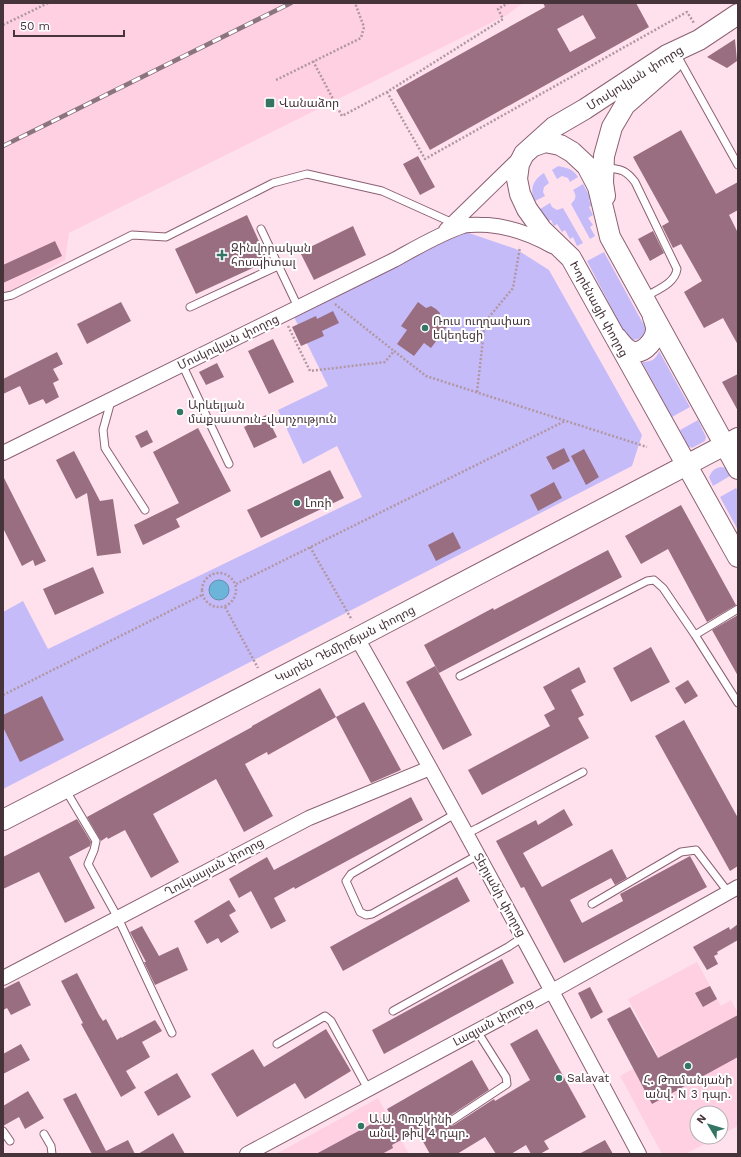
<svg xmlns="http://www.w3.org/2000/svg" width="741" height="1157" viewBox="0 0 741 1157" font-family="'Work Sans','Noto Sans Armenian',sans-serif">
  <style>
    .built { fill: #fed0e2 }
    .green { fill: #c6bbf9 }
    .water { fill: #6cb4da; stroke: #618eaa }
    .building { fill: #996e80; fill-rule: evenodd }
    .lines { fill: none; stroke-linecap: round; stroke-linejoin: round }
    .lane-casing { stroke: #8b6072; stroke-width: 9 }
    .street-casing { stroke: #8b6072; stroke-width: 16 }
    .secondary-casing { stroke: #8b6072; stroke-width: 22 }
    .path { stroke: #b097a1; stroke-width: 2.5; stroke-dasharray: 2 2; stroke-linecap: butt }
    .lane { stroke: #fff; stroke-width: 7 }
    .street { stroke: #fff; stroke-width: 14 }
    .secondary { stroke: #fff; stroke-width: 20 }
    .rail-casing { stroke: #8b747d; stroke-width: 4.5 }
    .rail { stroke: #fff; stroke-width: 3; stroke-dasharray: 9; stroke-linecap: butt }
    .poi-dot { fill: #357563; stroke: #fff; stroke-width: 1.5 }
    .labels { text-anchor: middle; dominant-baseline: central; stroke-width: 4; stroke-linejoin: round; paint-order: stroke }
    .street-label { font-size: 12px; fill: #47343b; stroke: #fff }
    .poi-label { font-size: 12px; fill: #47343b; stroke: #fff; text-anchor: start }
  </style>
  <rect width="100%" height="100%" fill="#ffe1ed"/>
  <path class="built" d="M3 3H523L507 15 69 233 65 260 10 291 3 293Z
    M697 962 721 1006 731 1000 738 1013V1126L721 1135V1113H697V1137H717L686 1154H662L620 1076 658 1055 628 999Z
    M378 1098 409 1154H276Z"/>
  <path class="green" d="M558 166C568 168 573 169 578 177L570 182 568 178 562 176 557 179 552 170Z
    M544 173 549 183 544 187 543 192 545 196 535 201C529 189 533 180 544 173Z
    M583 184 591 199 589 200 592 205 589 207 593 215 588 218 593 225 590 227 595 236 590 239 571 204C576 199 577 196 573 190Z
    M550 203 552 207 557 210 563 208 583 243 577 246 573 237 570 239 565 230 562 232 557 224 554 226 551 220 547 221 540 209Z
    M466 232 516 249 549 270 642 435 632 466 3 789V612L23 601 48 649 362 497 337 446 303 464 278 410 328 386 291 311 394 260Z
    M604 252 646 329C642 339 637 342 627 338L587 261Z
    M659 351 690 407 672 417 642 362C650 362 656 360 659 351Z
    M698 420 706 437 705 441 692 448 688 446 680 430Z
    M721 467 726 468 730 476 713 486 709 477C712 471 714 468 721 467Z
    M736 488 738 491V530L720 497Z"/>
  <path class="water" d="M209 590a10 10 0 1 1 20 0a10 10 0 1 1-20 0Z"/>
  <path class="building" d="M543 3H636L649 27 430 150 396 90 545 7ZM583 15 596 38 570 52 557 29Z
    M735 39 737 61 727 68 707 57Z
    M681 130 716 194 738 182V210L729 215 738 233V345L723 318 704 328 684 292 702 281 681 244 673 248 662 226 669 222 633 157Z
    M418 156 435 187 420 195 403 164Z
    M247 215 268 261 196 294 175 249Z
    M353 226 366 255 314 280 300 252Z
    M653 231 664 253 650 261 638 239Z
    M55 241 62 256 3 283V265Z
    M121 302 131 321 87 344 77 324Z
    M418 302 426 308 431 306 436 309 440 313V318L448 325 431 348 424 343 414 356 397 344 407 330 401 326Z
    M333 311 339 323 322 331 324 336 301 346 292 327 316 316 317 319Z
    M273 339 294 382 269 394 248 351Z
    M57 352 63 364 53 369 59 380 53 383 59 397 46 404 43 399 29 405 20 386 3 394V379Z
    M217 363 224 377 206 385 199 372Z
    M738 374V411L722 382Z
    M266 415 277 437 254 448 244 427Z
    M198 428 231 491 176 519 180 527 143 545 134 525 179 503 153 452Z
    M147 430 153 442 141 448 135 436Z
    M564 448 570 461 553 470 546 457Z
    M584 449 599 477 586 485 571 456Z
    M74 451 100 501 113 499 121 553 97 556 87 493 76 499 56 460Z
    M330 470 344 498 261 538 247 510Z
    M3 476 46 561 35 566 33 560 22 566 3 528Z
    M554 482 562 498 538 511 530 495Z
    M681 505 736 605 707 622 668 549 641 564 625 536Z
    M453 532 461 548 436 561 428 545Z
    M608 550 622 577 439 673 424 645 493 608 494 610Z
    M93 567 104 593 55 615 43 589Z
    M738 615V676L712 630Z
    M651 647 670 682 631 702 613 668Z
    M435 666 472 735 443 750 406 682Z
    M579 667 586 682 571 690 584 715 578 718 589 738 482 795 468 770 550 726 544 715 555 709 543 687Z
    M688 680 698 696 685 704 675 688Z
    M320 688 336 717 268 755 267 752 245 764 273 816 244 832 216 779 153 814 179 862 151 878 125 830 108 839 107 837 101 841 87 817 252 727V726Z
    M42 696 64 740 20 762 3 727V715Z
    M364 702 401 770 371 783 336 717Z
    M684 720 738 818V866L730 871 655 736Z
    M411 797 423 820 295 889 294 887 274 898 286 921 271 929 251 891 239 898 229 879 267 857 274 870Z
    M564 809 573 825 523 853 542 887 612 849 627 878 615 885 611 878 570 900 582 923 623 901 620 894 690 856 707 887 564 963 524 887 521 888 496 841 536 820 538 825Z
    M77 819 91 842 90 846 69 857 95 908 65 923 39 872 3 889V857Z
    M457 877 470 901 343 971 330 947Z
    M229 900 236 911 229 915 239 932 221 943 218 938 207 944 194 921Z
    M738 924V940L717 952 718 954 714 956 718 964 707 970 693 947 729 927 730 930Z
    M142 926 159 956 178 947 188 970 155 985 144 962H146L130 932Z
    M502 959 514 983 384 1054 372 1030Z
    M77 973 99 1015 103 1021 106 1019 117 1040 121 1037V1038L155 1020 162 1031 142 1042 150 1057 126 1071 136 1088 121 1097 81 1024 83 1023 61 981Z
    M19 981 31 1005 11 1015 7 1008 3 1010V989Z
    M710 986 717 999 703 1007 695 993Z
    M590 987 603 1012 591 1019 578 993Z
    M630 1007 658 1058 738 1015V1057L652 1104 607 1019Z
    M326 1029 351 1071 305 1099 295 1083 237 1117 211 1074 253 1049 264 1067Z
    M537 1029 586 1117 544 1141 549 1149 540 1154H531L526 1145 511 1154H496L485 1137 457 1154H430L417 1131 392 1145 393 1148 382 1154H316L390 1114 387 1109 472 1060 489 1090 448 1117 446 1121 447 1124 451 1126 454 1125 494 1099 495 1101 530 1080 510 1044Z
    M21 1044 30 1060 3 1074V1054Z
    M177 1073 191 1097 158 1116 144 1092Z
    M28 1091 44 1118 25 1129 19 1117 3 1126V1106Z
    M76 1093 106 1151 128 1140 135 1154H92L63 1099Z
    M173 1133 185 1154H138Z
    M605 1140 613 1154H579Z"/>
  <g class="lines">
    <defs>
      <path id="lane" d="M679 59 738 165
        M604 167C620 170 624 168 635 182L677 269C675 284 656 290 645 297
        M261 229 298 307
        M3 297 12 295 132 235 166 237 273 183 307 174 382 191 453 223
        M190 307 278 266
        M182 364 229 464
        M111 401 103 430 105 448 145 510
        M695 635 738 609
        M460 676 647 581 654 580 663 588 695 635 738 703
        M65 789 96 841 94 850 88 864 118 918 172 1033
        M455 814 351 874 346 881 360 912 366 915 372 914 478 855
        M466 834 478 828 583 772
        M592 904 681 852 696 850 728 892
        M393 1011 508 947 523 937
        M277 1044 325 1016 331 1021 368 1089
        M451 1121 507 1084 506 1077 477 1031
        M3 1131 10 1141
        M44 1134 51 1146 52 1154"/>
      <path id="street" d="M446 230 521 157
        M3 453 394 260C416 248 439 234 463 226 471 224 480 225 488 225 511 227 531 234 552 246
        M357 638C454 808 547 981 639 1154
        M3 978 309 818 430 768
        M247 1154 563 985 738 887"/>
      <path id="secondary" d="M738 14 699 40 667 55 585 109 554 127 524 154 519 164 517 179 520 194 527 209 542 230 571 258 738 557
        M534 146 545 142 560 145 572 152 587 166 598 187 610 237 738 469
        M605 196 603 183 604 156 612 127 625 105 672 64
        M617 338C622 344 626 351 634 352 645 353 656 339 656 329 656 325 654 320 653 317
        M3 820 357 638 738 438"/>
    </defs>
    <use href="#lane" class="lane-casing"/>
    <use href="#street" class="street-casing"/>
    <use href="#secondary" class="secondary-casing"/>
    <path class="path" d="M3 25 48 3
      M313 61 342 116 387 92 503 19 498 9 508 3
      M276 80 361 38 364 27 355 3
      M387 92 425 159 687 12 694 23
      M335 304 394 351
      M288 326 310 371 385 362 394 351 426 376 647 447
      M477 392 485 322 513 288 520 247
      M310 547 352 620
      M202 590a17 17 0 1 1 34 0a17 17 0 1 1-34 0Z
      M236 584 565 421
      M225 607 258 668
      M3 695 202 595"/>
    <use href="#lane" class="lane"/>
    <use href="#street" class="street"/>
    <use href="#secondary" class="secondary"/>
    <defs>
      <path id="rail" d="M3 146 291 3"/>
    </defs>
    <use href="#rail" class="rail-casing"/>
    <use href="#rail" class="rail"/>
  </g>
  <g class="poi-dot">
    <rect x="265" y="98" width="10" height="10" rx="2"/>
    <path d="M220 249h4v4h4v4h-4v4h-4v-4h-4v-4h4z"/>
    <circle cx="425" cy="328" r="4"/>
    <circle cx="180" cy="412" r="4"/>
    <circle cx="297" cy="503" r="4"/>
    <circle cx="688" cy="1066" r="4"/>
    <circle cx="559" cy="1078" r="4"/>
    <circle cx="361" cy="1126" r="4"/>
  </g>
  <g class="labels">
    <g class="street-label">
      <text transform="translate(635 78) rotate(-32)">Մոսկովյան փողոց</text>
      <text transform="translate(599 309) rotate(61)">Խորենացի փողոց</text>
      <text transform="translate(228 342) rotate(-26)">Մոսկովյան փողոց</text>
      <text transform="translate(345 644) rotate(-27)">Կարեն Դեմիրճյան փողոց</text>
      <text transform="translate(214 867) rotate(-28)">Ղուկասյան փողոց</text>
      <text transform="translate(500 895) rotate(61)">Տերյանի փողոց</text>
      <text transform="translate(493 1022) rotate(-28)">Լազյան փողոց</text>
    </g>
    <g class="poi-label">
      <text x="279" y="103">Վանաձոր</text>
      <text x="231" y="248">Զինվորական<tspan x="231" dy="14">հոսպիտալ</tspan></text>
      <text x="433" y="321">Ռուս ուղղափառ<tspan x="433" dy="14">եկեղեցի</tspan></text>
      <text x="188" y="405">Արևելյան<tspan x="188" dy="14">մաքսատուն-վարչություն</tspan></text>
      <text x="305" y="503">Լոռի</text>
      <text x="567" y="1078">Salavat</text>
      <text x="688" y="1080" text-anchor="middle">Հ. Թումանյանի<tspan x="688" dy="14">անվ. N 3 դպր.</tspan></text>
      <text x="369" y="1119">Ա.Ս. Պուշկինի<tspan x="369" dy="14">անվ. թիվ 4 դպր.</tspan></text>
    </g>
  </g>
  <rect width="741" height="1157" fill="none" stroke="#47343b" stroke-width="8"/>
  <g transform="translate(709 1125) rotate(308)"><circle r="19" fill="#ffffff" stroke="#b5aeb1"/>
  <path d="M0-3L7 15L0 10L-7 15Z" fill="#357563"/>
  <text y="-6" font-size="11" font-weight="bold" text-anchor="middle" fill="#47343b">N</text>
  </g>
  <path d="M14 30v6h110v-6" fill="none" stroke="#47343b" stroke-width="2"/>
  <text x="20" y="30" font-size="12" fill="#47343b" stroke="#ffffff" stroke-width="3" paint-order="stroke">50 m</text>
</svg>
